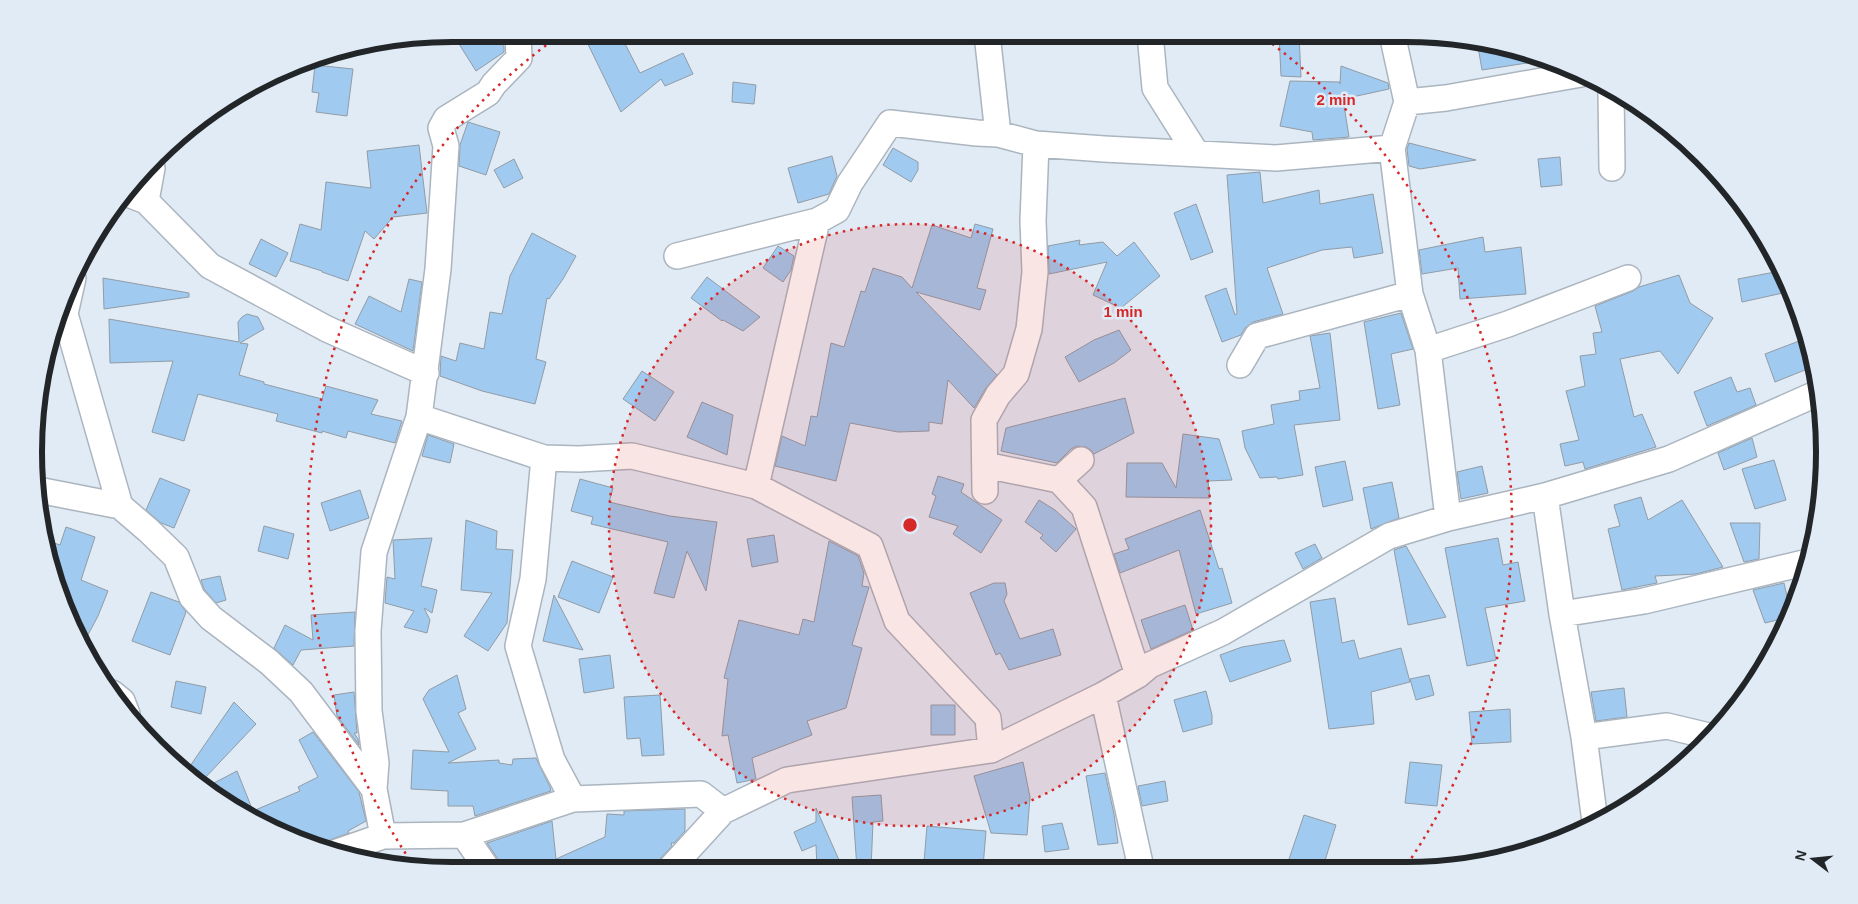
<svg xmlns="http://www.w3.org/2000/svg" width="1858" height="904" viewBox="0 0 1858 904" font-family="Helvetica,sans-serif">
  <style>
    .building { fill: #a0caf0; stroke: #919ca5 }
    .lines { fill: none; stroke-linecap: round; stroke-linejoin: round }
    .street-casing { stroke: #abb5bf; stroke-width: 28 }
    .street { stroke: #fff; stroke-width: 25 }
    .ring { fill: none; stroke: #d62828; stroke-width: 2.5; stroke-dasharray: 2.5 5 }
    .rim { fill: none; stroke: #222629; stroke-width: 6 }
    .centre { fill: #d62828; stroke: #e0ebf6; stroke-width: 2.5 }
    .ring-label { font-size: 15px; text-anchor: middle; font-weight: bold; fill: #d62828; stroke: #e0ebf6; stroke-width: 5; stroke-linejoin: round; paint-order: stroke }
  </style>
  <rect width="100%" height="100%" fill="#e0ebf6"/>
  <path class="building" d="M476 34H496L504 47V52L476 71 459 44Z
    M583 34H620L640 73 683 53 693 74 665 86 661 79 621 112Z
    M1279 34H1299L1301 77 1281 76Z
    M1477 41 1488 42 1546 60 1482 70Z
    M315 65 353 69 347 116 316 112 319 93 312 92Z
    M1341 66 1388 83 1389 89 1343 99 1349 137 1313 140 1312 132 1280 126 1290 81 1340 82V84Z
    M733 82 756 85 754 104 732 102Z
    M468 122 500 132 486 175 459 166 460 145Z
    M1409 143 1476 160 1420 169 1409 166 1407 149Z
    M419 145 427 213 393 217 374 239 365 231 348 281 322 272V271L290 261 300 224 321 230 326 182 371 188 367 151Z
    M893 148 918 162V170L911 182 883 165Z
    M832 156 837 176 829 194 798 203 788 168Z
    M1560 157 1562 185 1541 187 1538 159Z
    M514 159 523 178 504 188 494 170Z
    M1260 172 1263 203 1319 190 1320 204 1373 194 1383 253 1354 258 1352 247 1322 250 1267 268 1283 314 1253 322 1245 328 1241 335 1222 342 1205 296 1226 288 1235 315 1237 314 1227 175Z
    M1196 204 1213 252 1191 260 1174 213Z
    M975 224 993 229 977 288 986 290 980 310 916 292 997 375 986 388 974 408 948 380 942 424 929 422V431L898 432 850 423 836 481 775 466 782 436 805 446 811 416 817 417 831 343 844 347 861 291 865 292 873 268 902 277 912 288 932 225 971 238Z
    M532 233 576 256 563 279 549 299 547 298 536 359 546 362 535 404 482 391 440 376 441 356 456 361 460 343 484 349 490 312 502 314 510 276Z
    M1483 237 1485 252 1521 247 1526 294 1460 299 1458 268 1422 274 1419 250Z
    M261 239 288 253 276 277 249 264Z
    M1080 240 1079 245 1103 242 1117 256 1134 242 1160 276 1121 308 1093 295 1107 262 1049 274 1048 246Z
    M778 246 794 256 791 270 783 282 763 268Z
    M1775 272H1782L1792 291 1742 302 1738 279Z
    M1679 275 1690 303 1713 318 1678 374 1660 351 1620 359 1634 417 1642 414 1656 447 1585 469 1583 462 1565 466 1560 444 1579 440 1566 391 1585 386 1580 356 1596 354 1593 333 1602 332 1595 306 1633 291 1639 287Z
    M707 277 760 317 743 331 723 320 722 321 691 298Z
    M103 278 189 293V297L104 309Z
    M409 279 422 282 413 351 355 324 369 296 401 312Z
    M1401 313 1413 349 1391 354 1400 405 1378 409 1364 322Z
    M247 314 258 317 264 329 240 343 248 344 239 375 264 382V384L322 399 326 386 378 400 371 414 402 421 395 443 348 431 346 438 322 431V433L276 421 278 414 198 394 184 441 152 432 173 361 110 363 109 319 239 342 238 322 242 317Z
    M1119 330 1131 350 1114 363 1079 382 1065 357 1094 340Z
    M1330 333 1340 420 1294 425 1303 475 1278 479 1277 477 1260 478 1245 448 1242 431 1274 424 1271 405 1300 400 1299 391 1320 388 1310 336Z
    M1799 341H1807L1815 366 1775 382 1765 354Z
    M642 371 674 392 655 421 623 399Z
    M1731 377 1737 392 1750 388 1756 405 1707 426 1694 392Z
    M1125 398 1134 433 1094 454 1091 450 1086 447 1077 446 1071 449 1057 463 1001 451 1006 428Z
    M702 402 733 415 727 455 687 437Z
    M1183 434 1219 439 1232 480 1208 481 1210 498 1126 497 1127 463H1162L1176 488Z
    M428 435 454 444 450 463 422 456Z
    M1752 438 1757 457 1724 470 1718 453Z
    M1774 460 1786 500 1755 509 1742 469Z
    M1345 461 1353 500 1323 507 1315 467Z
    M1482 466 1488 493 1461 499 1457 472Z
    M938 476 964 484 961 492 1002 520 981 553 953 534 958 526 929 517 936 496 932 494Z
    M160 478 190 490 174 528 161 523 146 510Z
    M580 479 613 488 609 502 670 516 717 522 706 591 687 551 674 598 654 593 668 542 591 524 593 517 571 511Z
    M1392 482 1399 518 1371 529 1363 488Z
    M360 490 369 518 330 531 321 503Z
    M1641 497 1648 520 1682 500 1723 567 1696 574 1655 576 1657 583 1622 590 1608 529 1620 526 1614 505Z
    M1039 500 1055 510 1076 529 1056 552 1040 538 1043 535 1025 522Z
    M1200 510 1219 569 1222 568 1232 603 1196 614 1179 550 1120 573 1114 554 1129 549 1125 539Z
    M466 520 497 531 496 549 513 550 507 623 488 651 464 636 492 593 461 590Z
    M1730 523H1760L1759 559 1744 562Z
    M264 526 294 534 288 559 258 551Z
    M66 527 95 537 81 580 108 591 98 616 82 646 77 637 48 541 60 545Z
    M774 535 778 562 752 567 747 539Z
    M432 538 421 586 437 590 432 613 424 608 430 620 427 633 404 627 414 611 385 603 387 577 395 579 393 540Z
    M1498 538 1503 565 1518 562 1525 601 1485 608 1496 660 1467 666 1445 548Z
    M829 541 858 556 864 573 862 586 869 587 852 645 862 648 846 708 807 721 812 735 752 758 756 779 737 783 728 735 722 736 728 679 724 678 739 620 799 635 803 619 814 622Z
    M1315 544 1322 558 1303 569 1295 553Z
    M1406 546 1446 617 1408 625 1394 550Z
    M572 561 613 577 599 613 558 597Z
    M220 576 226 600 216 603 204 589 201 580Z
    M994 583H1005L1007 594 1004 601 1020 639 1053 629 1061 655 1009 670 1000 653 996 655 970 593Z
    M1784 583 1791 614 1790 617 1765 623 1753 590Z
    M151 592 179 602 186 612 170 655 132 641Z
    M554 595 583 650 543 641Z
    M1335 598 1342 643 1354 640 1359 659 1401 648 1410 682 1371 692 1374 724 1329 729 1310 602Z
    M1185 605 1193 630 1151 649 1141 620Z
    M355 612 354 646 301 650 293 665 274 648 285 625 313 640 311 615Z
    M1284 640 1291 661 1230 682 1220 655 1242 647Z
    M610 655 614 688 584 693 579 659Z
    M457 675 466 709 458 713 476 749 448 763 499 760V763L512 765 513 759 536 758 550 787 551 791 475 816 473 806H448V791L411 789 413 750 449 752 423 699 429 690Z
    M1429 675 1434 695 1416 700 1410 679Z
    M176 681 206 687 201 714 171 707Z
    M1624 688 1627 717 1596 721 1591 692Z
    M1206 691 1212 715V724L1183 732 1174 700Z
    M354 692 357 733H354L358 739 359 745 337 716 334 695Z
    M660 695 664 755 642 756 640 738 627 739 624 697Z
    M234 702 256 724 203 780 188 769Z
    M931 705H955V735H931Z
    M1510 709 1511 742 1472 744 1469 712Z
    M313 732 359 792 366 821 348 831 349 833 332 839 326 842 323 848 292 838 240 806 210 785 237 771 253 811 300 791 298 787 318 777 299 740Z
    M1023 762 1030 797 1027 835 991 833 974 776Z
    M1410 762 1442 765 1437 806 1405 803Z
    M1105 773 1114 814 1118 843 1098 845 1086 776Z
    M1165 781 1168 801 1142 806 1138 786Z
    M881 795 883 821 873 822 871 869H857L852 797Z
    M816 808 827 833 843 869H817L816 845 802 851 794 832 816 822Z
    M685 809V831L674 843H671L672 846 658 861 624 862 627 870H502L500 862 487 843 552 821 556 859 605 837 607 814 624 815V811Z
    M1304 815 1336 825 1323 867H1304L1288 862Z
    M1062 823 1069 849 1045 852 1042 826Z
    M927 826 986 831 983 867 924 862Z
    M463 860 471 870H451L450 863Z"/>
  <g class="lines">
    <defs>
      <path id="street" d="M987 34 998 134
        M1150 34 1155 88 1196 153
        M1392 34 1407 102 1392 148 1410 294 1428 350 1448 518
        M1611 90 1612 168
        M1407 102 1446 98 1581 74
        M128 194 146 201 210 266 327 329 426 373
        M146 201 152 168
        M677 256 817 221 837 210 850 183 890 123 977 133 998 134 1036 144 1104 149 1276 158 1392 148
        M73 278 65 314 120 506
        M1428 350 1508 324 1628 278
        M1240 365 1257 336 1410 294
        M419 417 544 458 579 459 632 456 756 486 870 546 897 621 988 718 991 750
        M544 458 533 579 518 646 552 760 573 799
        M985 465 1059 480 1084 507 1138 675
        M1059 480 1081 460
        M756 486 817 221
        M38 490 120 506 148 530 176 557 192 597 211 618 269 662 301 692 374 789
        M985 491 984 420 998 395 1016 374 1029 329 1035 272 1033 221 1036 144
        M1545 496 1562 614 1584 737 1595 822
        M1562 614 1644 601 1808 562
        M112 693 122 701 127 714
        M1103 695 1141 868
        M1584 737 1667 726 1709 736
        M464 835 488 870
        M383 836 374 789 376 763 369 711 368 631 374 552 419 417 438 269 446 146 441 128 446 119 488 93 494 84 519 58 518 34
        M337 852 383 836 464 835 573 799 701 794 723 811
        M670 869 723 811 787 780 991 750 1103 695 1138 675 1150 665 1223 632 1389 536 1448 518 1545 496 1669 459 1818 393"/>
    </defs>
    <use href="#street" class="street-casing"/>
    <use href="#street" class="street"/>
  </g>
  <circle cx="910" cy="525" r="301" fill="#d62828" fill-opacity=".12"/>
  <g class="ring">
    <circle cx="910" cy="525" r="301"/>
    <path d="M414 866A602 602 0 0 1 560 35M1260 35A602 602 0 0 1 1406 866"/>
  </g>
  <path d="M0 0H1858V904H0ZM452 42H1406A410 410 0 0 1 1816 452V452A410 410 0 0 1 1406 862H452A410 410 0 0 1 42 452V452A410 410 0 0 1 452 42Z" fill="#e0ebf6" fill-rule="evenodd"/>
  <path class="rim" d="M452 42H1406A410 410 0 0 1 1816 452V452A410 410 0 0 1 1406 862H452A410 410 0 0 1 42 452V452A410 410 0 0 1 452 42Z"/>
  <circle cx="910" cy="525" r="8" class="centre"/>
  <g class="ring-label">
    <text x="1336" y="105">2 min</text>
    <text x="1123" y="317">1 min</text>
  </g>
  <g transform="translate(1813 859) rotate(286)" stroke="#e0ebf6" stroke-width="4" paint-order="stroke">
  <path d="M0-4L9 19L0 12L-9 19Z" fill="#222629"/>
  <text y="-8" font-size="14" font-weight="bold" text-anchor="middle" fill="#222629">N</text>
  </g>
</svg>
